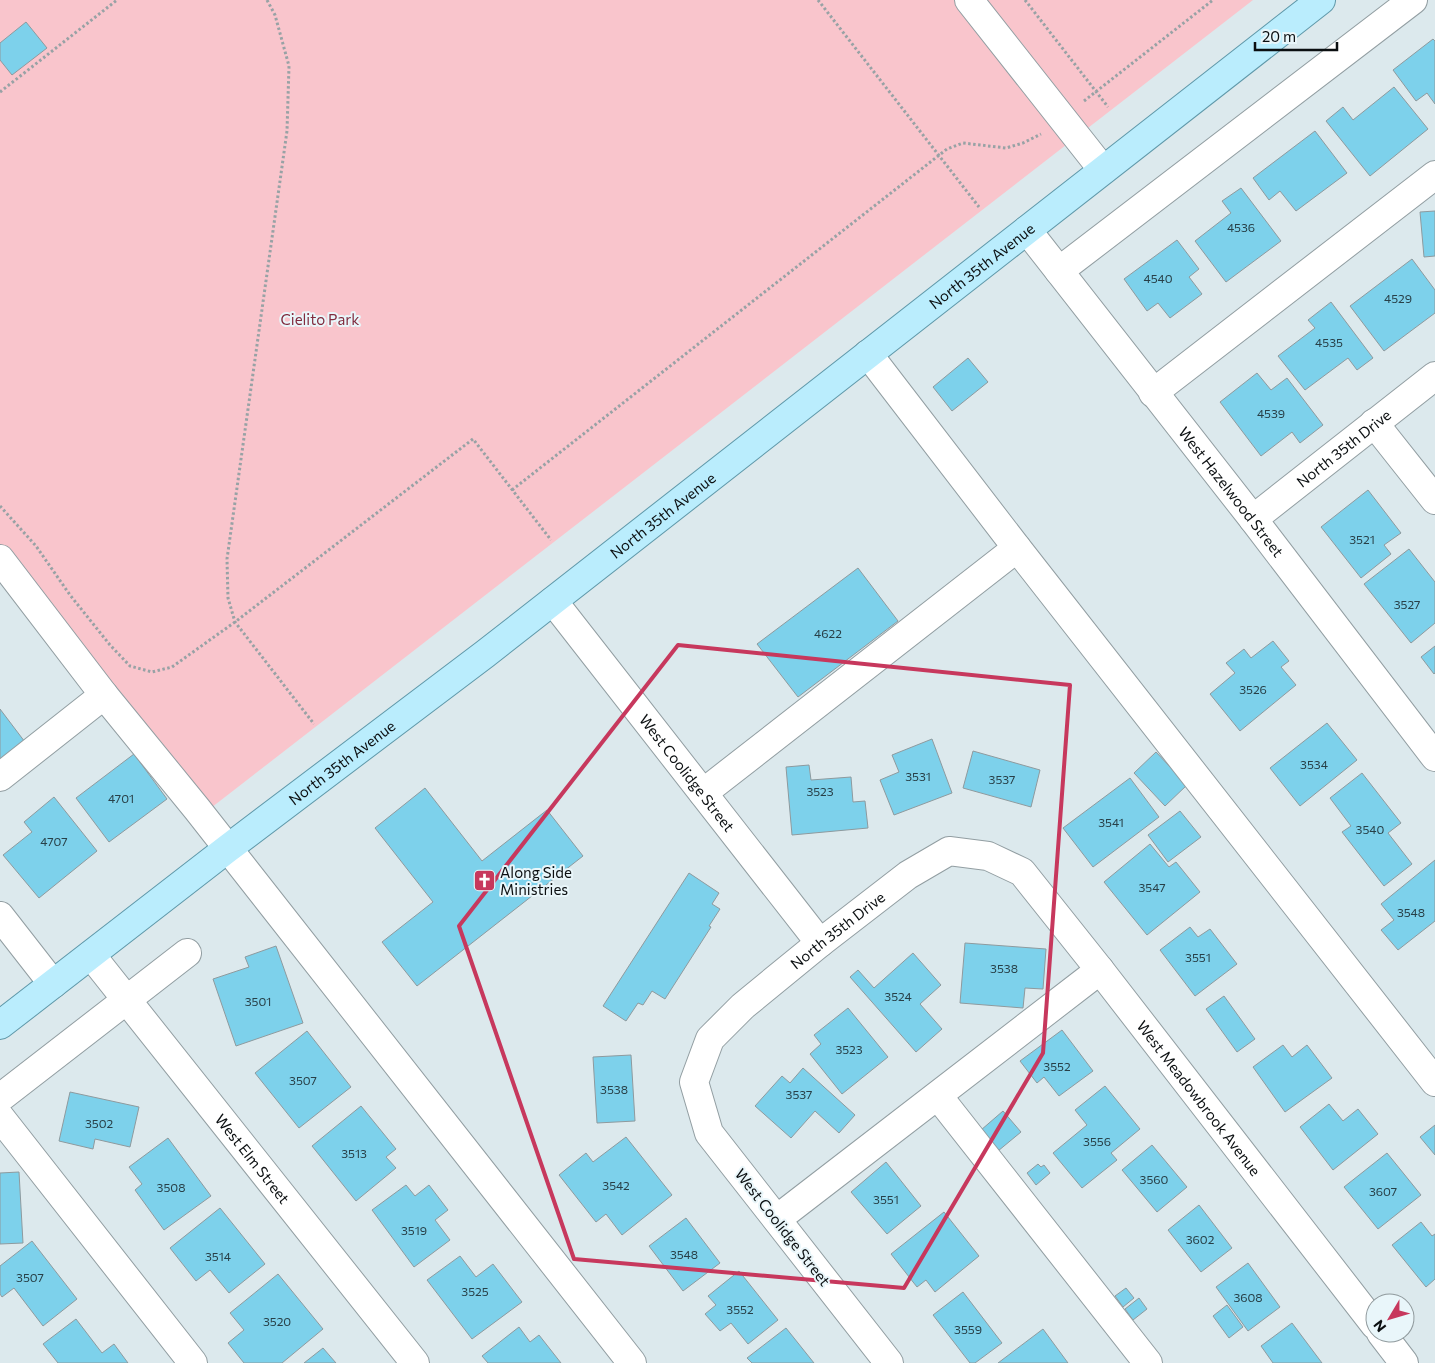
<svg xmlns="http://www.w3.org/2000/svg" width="1435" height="1363" viewBox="0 0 1435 1363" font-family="Commissioner,sans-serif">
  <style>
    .green { fill: #f9c5cc }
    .building { fill: #7dd1eb; stroke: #8e9a9e }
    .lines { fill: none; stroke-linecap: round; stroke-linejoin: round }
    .minor-casing { stroke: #929ea2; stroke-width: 30 }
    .major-casing { stroke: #5f98a9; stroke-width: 30 }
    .path { stroke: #98a2a5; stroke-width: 3; stroke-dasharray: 2.5 2.5; stroke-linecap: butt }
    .minor { stroke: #fff; stroke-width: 28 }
    .major { stroke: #baedfd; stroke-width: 28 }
    .marked { fill: none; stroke: #c7385d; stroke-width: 4; stroke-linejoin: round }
    .labels { text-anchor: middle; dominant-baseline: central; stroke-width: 4; stroke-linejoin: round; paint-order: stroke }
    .number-label { font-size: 12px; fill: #284048 }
    .street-label { font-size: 15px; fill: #0b0f11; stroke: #e9f6fa }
    .park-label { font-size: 15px; fill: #812b3e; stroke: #e9f6fa }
    .poi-label { font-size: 15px; fill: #0b0f11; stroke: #e9f6fa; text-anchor: start }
  </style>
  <rect width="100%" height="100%" fill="#dce9ed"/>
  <path class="green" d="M0 0H1253L207 811 0 547Z"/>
  <path class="building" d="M26 22 47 48 12 75 0 60V43Z
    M1433 39 1435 41V104L1427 93 1416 101 1393 70Z
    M1394 87 1428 129 1370 176 1326 121 1343 107 1353 120Z
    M1315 131 1347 173 1296 211 1280 191 1269 200 1253 178Z
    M1241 188 1281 241 1226 282 1195 241 1231 213 1222 201Z
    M1435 211V256L1424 257 1420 212Z
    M1177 240 1199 269 1189 277 1202 294 1170 318 1158 303 1147 311 1124 279Z
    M1412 259 1435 290V313L1384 351 1350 306Z
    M1331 302 1373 358 1357 370 1348 358 1305 390 1278 356 1315 328 1308 320Z
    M968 358 988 382 952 411 933 387Z
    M1257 373 1271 390 1287 378 1323 425 1300 443 1292 432 1261 456 1220 402Z
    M1368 490 1401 533 1384 545 1391 554 1361 578 1321 527Z
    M1409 549 1435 582V623L1411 643 1364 584Z
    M858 568 898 621 798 697 757 644Z
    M1273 641 1289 661 1281 667 1296 685 1240 731 1210 694 1235 673 1226 663 1244 649 1251 658Z
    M1435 646V673L1434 674 1421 657Z
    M0 709 28 746 0 768Z
    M1327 723 1357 760 1300 806 1270 768Z
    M932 739 952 793 894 815 880 780 899 772 892 755Z
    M973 751 1040 770 1031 807 963 788Z
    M1156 752 1187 785 1165 806 1134 773Z
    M134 754 167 799 109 842 76 798Z
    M809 765 811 780 851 777 853 802 865 801 868 828 792 835 786 767Z
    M1362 773 1401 823 1388 833 1412 864 1384 886 1342 832 1351 826 1330 798Z
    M1130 778 1159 817 1093 867 1063 828Z
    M425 788 482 861 547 810 583 856 417 986 382 942 433 902 375 828Z
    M54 797 97 851 39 898 3 855 32 832 24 822Z
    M1180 811 1201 837 1168 862 1148 835Z
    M1150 844 1169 867 1176 862 1200 892 1147 935 1104 882Z
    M1435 860V921L1398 950 1381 930 1394 920 1381 904Z
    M689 873 719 893 712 904 720 909 709 926 711 927 665 999 652 991 643 1005 638 1003 626 1021 603 1006Z
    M1190 927 1198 937 1210 929 1237 964 1195 996 1160 950Z
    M965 943 1046 949 1043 989 1025 988 1023 1008 960 1003Z
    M276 946 303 1023 236 1046 213 979 249 967 245 957Z
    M913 953 941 985 920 1004 942 1029 916 1052 850 977 858 970 874 988Z
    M1224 996 1255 1039 1237 1052 1206 1009Z
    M848 1008 888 1057 842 1094 810 1054 821 1044 814 1035Z
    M1062 1030 1093 1071 1059 1096 1044 1077 1037 1083 1020 1061Z
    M307 1031 351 1087 299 1128 255 1073Z
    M1283 1045 1292 1057 1307 1045 1332 1078 1285 1112 1253 1067Z
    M631 1055 635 1121 597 1123 593 1057Z
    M803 1068 855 1115 839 1133 815 1111 791 1138 755 1106 782 1076 790 1083Z
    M1105 1086 1140 1129 1111 1153 1117 1160 1082 1188 1053 1153 1087 1125 1075 1110Z
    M70 1092 139 1107 130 1147 95 1139 93 1149 59 1141Z
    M1329 1104 1343 1121 1358 1109 1378 1134 1333 1170 1300 1127Z
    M361 1106 396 1149 386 1157 396 1168 356 1201 312 1146Z
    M1003 1111 1021 1132 998 1151 981 1130Z
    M1435 1125V1155L1420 1137Z
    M626 1137 672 1195 622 1235 606 1214 596 1222 559 1175 586 1153 593 1162Z
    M168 1138 211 1196 164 1230 135 1190 142 1184 129 1167Z
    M1152 1145 1187 1187 1157 1212 1122 1170Z
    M1387 1153 1421 1195 1378 1229 1344 1187Z
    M886 1162 921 1206 887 1234 851 1192Z
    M1038 1164 1041 1167 1044 1165 1050 1173 1036 1185 1027 1173Z
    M19 1172 23 1243 0 1244V1173Z
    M406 1185 415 1196 429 1185 448 1210 435 1220 450 1240 414 1267 372 1210Z
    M1199 1205 1232 1248 1201 1272 1168 1230Z
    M220 1208 265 1264 229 1293 210 1270 196 1281 170 1248Z
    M944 1212 979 1256 935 1292 926 1280 917 1287 891 1254Z
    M686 1218 720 1263 683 1291 649 1246Z
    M1421 1222 1432 1236 1435 1234V1279L1426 1287 1392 1245Z
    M32 1241 77 1299 43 1326 14 1288 2 1297 0 1294V1266Z
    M460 1256 476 1277 493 1264 522 1302 472 1339 427 1280Z
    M1248 1263 1280 1307 1248 1331 1216 1287Z
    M739 1271 778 1320 748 1344 731 1323 720 1331 705 1314 716 1305 708 1296Z
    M278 1274 323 1329 282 1363H244L228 1343 244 1330 230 1313Z
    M1126 1288 1134 1298 1123 1307 1115 1296Z
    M963 1292 1002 1343 975 1363H970L933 1315Z
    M1139 1298 1147 1309 1133 1320 1125 1309Z
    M1227 1305 1243 1327 1229 1338 1213 1316Z
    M76 1319 102 1353 114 1344 128 1363H58L43 1344Z
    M1292 1323 1322 1363H1273L1261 1346Z
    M519 1327 530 1342 539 1335 561 1363H488L482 1356Z
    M786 1328 814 1363H752L747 1358Z
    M1043 1329 1068 1363H998Z
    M323 1348 336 1363H304Z"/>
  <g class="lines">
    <defs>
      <g id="minor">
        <path d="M969 0 1103 170"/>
        <path id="s1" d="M1027 230 1253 519 1435 757"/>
        <path d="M1059 271 1413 0"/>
        <path d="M868 354 1017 548 1435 1082"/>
        <path d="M1153 393 1435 175"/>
        <path d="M1374 423 1435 500"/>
        <path id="s2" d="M1253 519 1435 376"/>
        <path d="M0 559 104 695 197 809 632 1363"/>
        <path id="s3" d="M553 601 820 943"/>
        <path d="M0 777 104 695"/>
        <path d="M703 793 1017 548"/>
        <path d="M0 916 53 984"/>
        <path id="s4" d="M91 955 415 1363"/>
        <path d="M938 1096 1148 1363"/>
        <path d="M0 1098 187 953"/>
        <path d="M0 1117 193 1363"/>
        <path d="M777 1219 1100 970"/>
        <path d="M1381 1333 1404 1363"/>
        <path id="s5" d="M889 1363 709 1133 694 1082 710 1039 743 1006 820 943 908 875 949 851 988 856 1022 872 1100 970 1375 1325"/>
      </g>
      <g id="major">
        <path id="s6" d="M0 1025 227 849 485 654 1321 0"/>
      </g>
    </defs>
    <use href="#minor" class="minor-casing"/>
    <use href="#major" class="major-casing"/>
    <path class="path" d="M267 0 275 15 289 66 287 131 227 559 228 598 235 622 314 724
      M818 0 979 207
      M1025 0 1108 107
      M0 92 117 0
      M1084 101 1213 0
      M512 490 947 149 963 143 1006 148 1023 143 1041 134
      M0 506 36 546 70 595 110 645 130 666 152 672 172 667 235 622 473 439 551 540"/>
    <use href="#minor" class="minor"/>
    <use href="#major" class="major"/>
  </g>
  <path class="marked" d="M678 645 1070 685 1043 1053 904 1288 574 1259 459 926Z"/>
  <defs>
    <symbol id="church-square" viewBox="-11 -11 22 22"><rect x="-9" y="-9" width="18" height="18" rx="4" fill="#c7385d" stroke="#e9f6fa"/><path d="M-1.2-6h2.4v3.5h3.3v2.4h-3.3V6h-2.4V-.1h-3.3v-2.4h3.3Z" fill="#fff"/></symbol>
  </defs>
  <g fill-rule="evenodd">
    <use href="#church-square" x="472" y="868" width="25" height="25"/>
  </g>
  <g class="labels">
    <g class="number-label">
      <text x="1241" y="227">4536</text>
      <text x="1158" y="278">4540</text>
      <text x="1398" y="298">4529</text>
      <text x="1329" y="342">4535</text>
      <text x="1271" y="413">4539</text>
      <text x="1362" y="539">3521</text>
      <text x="1407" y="604">3527</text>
      <text x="828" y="633">4622</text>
      <text x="1253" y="689">3526</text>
      <text x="1314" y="764">3534</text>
      <text x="918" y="776">3531</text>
      <text x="1002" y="779">3537</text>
      <text x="820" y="791">3523</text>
      <text x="121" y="798">4701</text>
      <text x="1111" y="822">3541</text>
      <text x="1370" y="829">3540</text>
      <text x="54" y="841">4707</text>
      <text x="1152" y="887">3547</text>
      <text x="1411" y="912">3548</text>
      <text x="1198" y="957">3551</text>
      <text x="1004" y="968">3538</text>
      <text x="898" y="996">3524</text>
      <text x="258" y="1001">3501</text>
      <text x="849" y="1049">3523</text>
      <text x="1057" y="1066">3552</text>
      <text x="303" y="1080">3507</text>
      <text x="614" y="1089">3538</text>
      <text x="799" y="1094">3537</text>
      <text x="99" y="1123">3502</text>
      <text x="1097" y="1141">3556</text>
      <text x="354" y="1153">3513</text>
      <text x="1154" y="1179">3560</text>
      <text x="616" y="1185">3542</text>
      <text x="171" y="1187">3508</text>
      <text x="1383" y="1191">3607</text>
      <text x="886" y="1199">3551</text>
      <text x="414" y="1230">3519</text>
      <text x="1200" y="1239">3602</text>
      <text x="684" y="1254">3548</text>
      <text x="218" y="1256">3514</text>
      <text x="30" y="1277">3507</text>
      <text x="475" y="1291">3525</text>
      <text x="1248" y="1297">3608</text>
      <text x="740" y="1309">3552</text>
      <text x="277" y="1321">3520</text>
      <text x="968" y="1329">3559</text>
    </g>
    <g class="street-label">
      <text stroke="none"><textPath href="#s6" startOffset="1241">North 35th Avenue</textPath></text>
      <text stroke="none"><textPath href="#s2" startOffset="115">North 35th Drive</textPath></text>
      <text stroke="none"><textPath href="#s1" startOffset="332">West Hazelwood Street</textPath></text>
      <text stroke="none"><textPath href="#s6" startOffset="836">North 35th Avenue</textPath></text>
      <text stroke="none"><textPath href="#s6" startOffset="431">North 35th Avenue</textPath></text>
      <text stroke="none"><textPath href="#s3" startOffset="218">West Coolidge Street</textPath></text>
      <text stroke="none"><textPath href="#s5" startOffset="559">North 35th Drive</textPath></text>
      <text stroke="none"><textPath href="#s5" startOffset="1060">West Meadowbrook Avenue</textPath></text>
      <text stroke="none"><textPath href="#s4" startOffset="260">West Elm Street</textPath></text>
      <text transform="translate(783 1227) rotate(52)">West Coolidge Street</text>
    </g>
    <g class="park-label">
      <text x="320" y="319">Cielito Park</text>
    </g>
    <g class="poi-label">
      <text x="500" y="872">Along Side<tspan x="500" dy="17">Ministries</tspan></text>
    </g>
  </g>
  <g transform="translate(1390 1318) rotate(232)"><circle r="24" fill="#e9f6fa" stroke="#909a9d"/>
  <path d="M0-4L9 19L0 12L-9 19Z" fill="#c7385d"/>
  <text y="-8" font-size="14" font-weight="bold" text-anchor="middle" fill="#0b0f11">N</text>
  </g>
  <path d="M1255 42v8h82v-8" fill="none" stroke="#0b0f11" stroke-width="2.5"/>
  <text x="1262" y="42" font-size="15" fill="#0b0f11" stroke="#e9f6fa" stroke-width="4" paint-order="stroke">20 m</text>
</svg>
